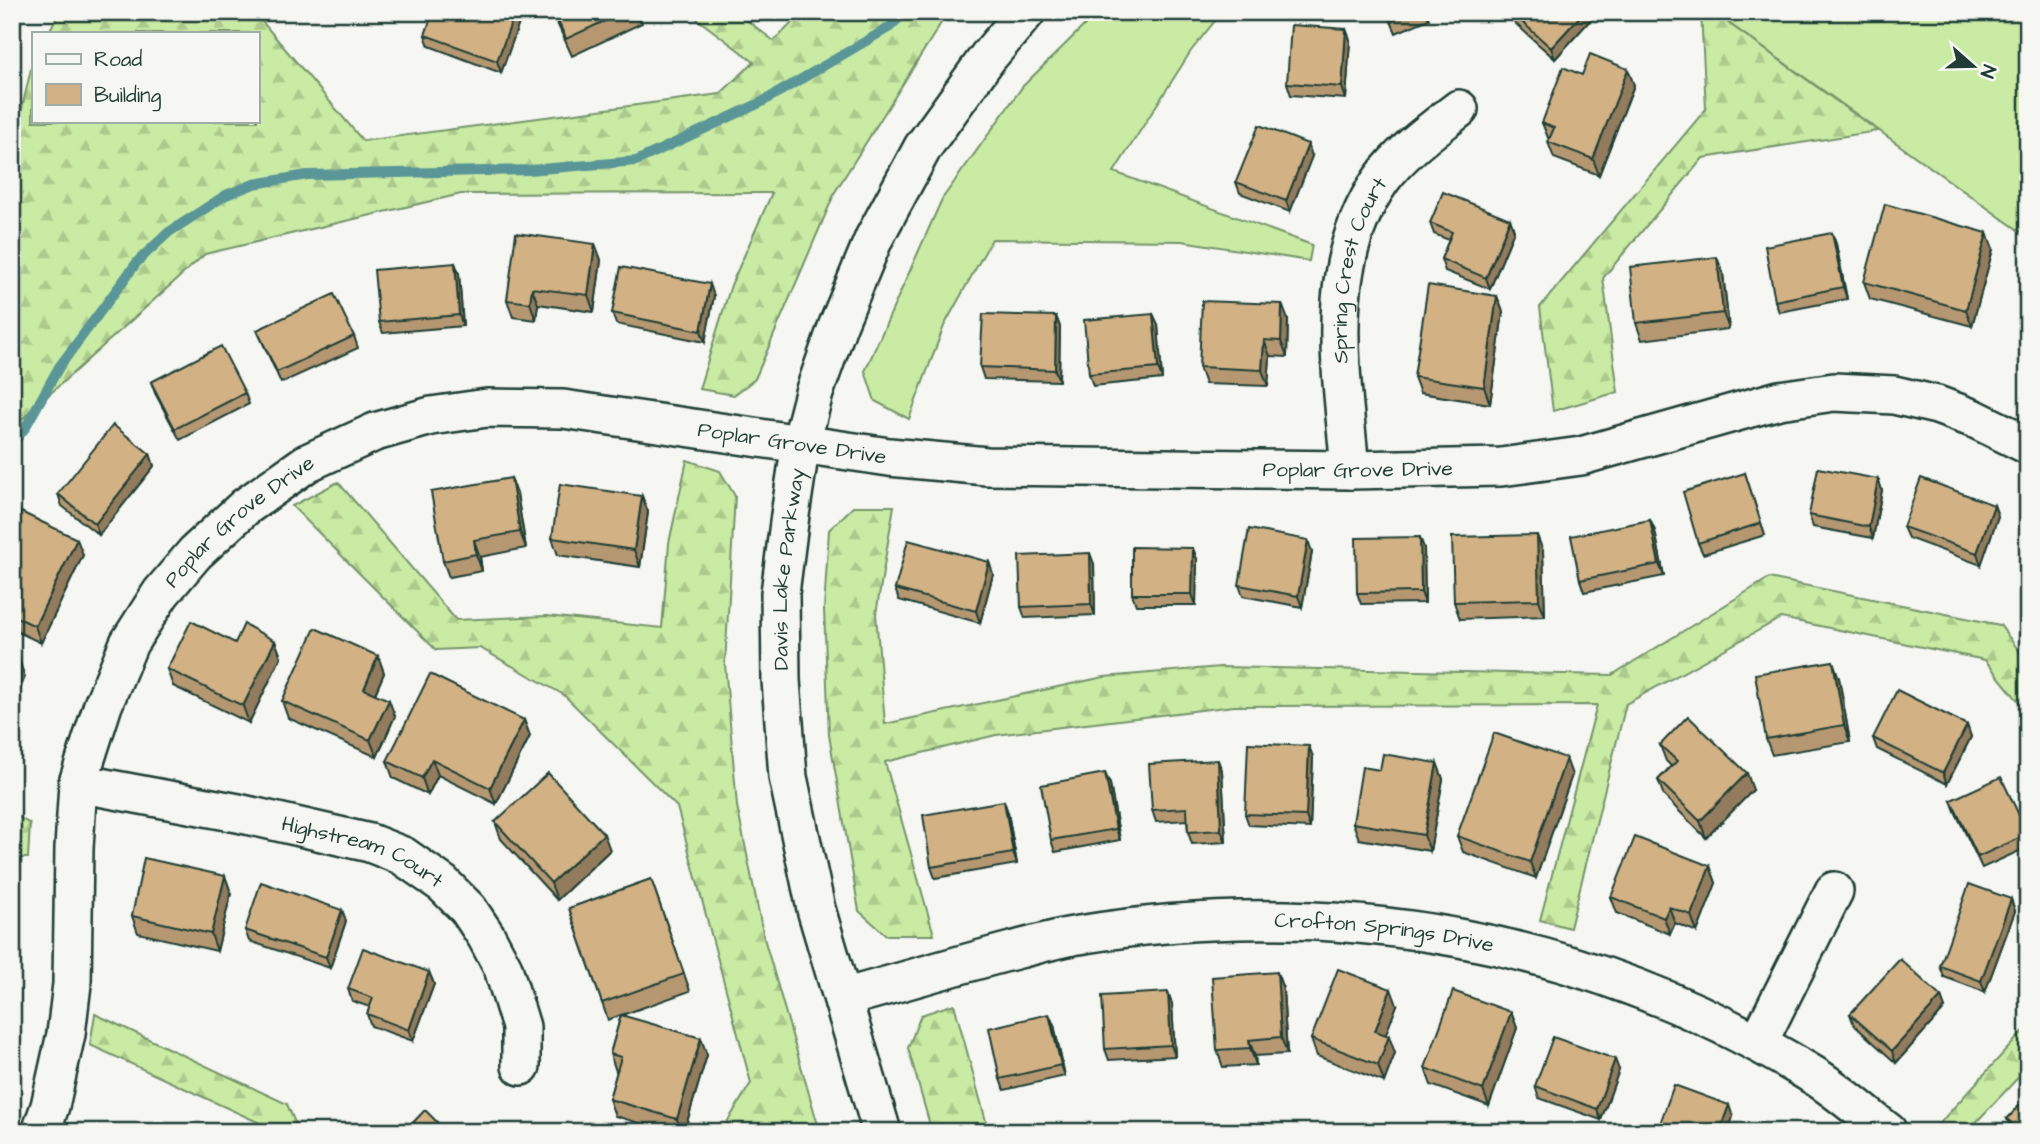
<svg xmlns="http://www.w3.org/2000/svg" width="2040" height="1144" viewBox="0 0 2040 1144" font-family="'Architects Daughter',sans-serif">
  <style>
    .grass { fill: #caeba3; stroke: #74946c; stroke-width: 2 }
    .forest { fill: url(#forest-firs); stroke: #74946c; stroke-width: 2 }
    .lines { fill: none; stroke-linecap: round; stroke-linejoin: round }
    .stream { stroke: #5a9698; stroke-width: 10 }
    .street-casing { stroke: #1f3d34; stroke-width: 42 }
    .street { stroke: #f6f6f2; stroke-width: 37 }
    .wall { fill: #b59872; stroke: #1f3d34; stroke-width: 2 }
    .shaded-wall { fill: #937c5d; stroke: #1f3d34; stroke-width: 2 }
    .building { fill: #d2b185; stroke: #1f3d34; stroke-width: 2 }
    .labels { text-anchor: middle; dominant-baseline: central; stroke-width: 6; stroke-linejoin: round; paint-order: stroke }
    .street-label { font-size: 21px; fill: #1f3d34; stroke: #f6f6f2 }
  </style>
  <defs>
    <pattern id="forest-firs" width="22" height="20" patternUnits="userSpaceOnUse" patternTransform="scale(1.75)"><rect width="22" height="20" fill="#caeba3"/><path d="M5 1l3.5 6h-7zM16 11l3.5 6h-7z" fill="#adca8d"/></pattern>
  </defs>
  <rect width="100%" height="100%" fill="#f6f6f2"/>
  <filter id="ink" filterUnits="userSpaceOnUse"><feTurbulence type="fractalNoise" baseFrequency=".0143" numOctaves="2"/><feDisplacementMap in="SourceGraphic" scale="14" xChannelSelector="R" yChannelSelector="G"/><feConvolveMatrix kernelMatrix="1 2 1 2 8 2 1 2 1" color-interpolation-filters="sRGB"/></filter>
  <g filter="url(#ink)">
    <path class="grass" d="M1098 12H1222L1191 51 1114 172 1312 245 1309 261 1182 241 992 239 944 326 909 419 875 401 865 371 942 199 1023 86Z
      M1713 12H2028V237Z"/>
    <path class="forest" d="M60 12H254L363 141 720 94 754 62 688 12H736L774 41 803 12H948L835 192 755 379 734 395 699 389 731 285 772 193 461 194 205 254 12 428V152L33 60V121H257V33H48Z
      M1701 12H1713L1878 131 1703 158 1603 278 1618 392 1553 411 1540 307 1706 109Z
      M687 460 720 471 735 496 725 664 737 806 764 938 820 1132H721L751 1083 677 807 564 695 480 648 436 650 292 506 338 482 456 620 547 616 662 628 669 543Z
      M854 506H894L876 614 885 724 1104 677 1220 667 1612 675 1769 578 2000 625 2028 663V713L1985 660 1781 618 1626 704 1570 928 1540 920 1597 705 1234 706 996 735 885 762 934 935H886L859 911 829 735 824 609 829 530Z
      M12 813 30 824 28 858H12Z
      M954 1004 989 1132H932L908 1048 921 1015Z
      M95 1014 287 1104 299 1132H265L262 1124 90 1045Z
      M2028 1026V1067L1967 1132H1943L1937 1126Z
      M1198 1125 1259 1132H1168Z"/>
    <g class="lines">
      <path class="stream" d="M12 444 25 428 59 367 138 261 169 232 226 195 254 184 307 175 529 170 636 161 762 102 890 27 905 12"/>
      <defs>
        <g id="street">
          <path id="s1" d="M1350 470C1342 372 1321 266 1381 180 1401 152 1432 130 1459 109"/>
          <path id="s2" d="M78 783 238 813 370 843 403 856 443 884 468 909 486 936 503 968 521 1027V1066"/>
          <path id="s3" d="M843 998C902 982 960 964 1019 949 1039 944 1059 938 1079 935 1335 893 1590 938 1813 1075 1839 1091 1863 1113 1888 1132"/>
          <path d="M1758 1043 1834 891"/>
          <path id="s4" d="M41 1132 50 1106 66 1034 72 984 74 848 78 783 103 705 129 643 161 593 195 553 245 507 307 463 375 432 431 416 487 408 563 409 889 457 987 466 1350 470 1501 467 1581 456 1779 400 1834 392 1894 395 1937 405 1975 419 2028 445"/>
          <path id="s5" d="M882 1132 816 909 788 777 781 680 780 593 790 515 801 443 814 393 838 325 874 238 923 147 988 57 1026 12"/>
        </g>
      </defs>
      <use href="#street" class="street-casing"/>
      <use href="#street" class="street"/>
    </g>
    <path class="wall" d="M515 12 519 23 501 73 429 46 425 35Z
      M552 12H638L642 23 572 56Z
      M1387 12H1426L1429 19 1396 33Z
      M1506 12H1592L1593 17 1555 59 1507 16Z
      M1346 29 1350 40 1346 99 1291 95 1287 83Z
      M1582 75 1634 85 1599 175 1554 158 1548 142 1549 140 1542 123Z
      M1312 156 1290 212 1240 193 1236 182Z
      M1510 219 1514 231 1490 289 1445 271 1441 259 1449 240 1434 234 1430 223Z
      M1832 233 1836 244 1847 299 1779 312 1775 301Z
      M1987 233 1993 249 1972 326 1870 299 1864 282Z
      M595 244 601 260 594 312 538 304 536 320 513 317 507 300Z
      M455 263 459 274 463 326 383 333 379 322Z
      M1723 273 1729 329 1642 340 1636 323Z
      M714 296 705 342 616 324 612 313Z
      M1497 296 1503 312 1490 404 1420 393 1414 377Z
      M1153 314 1158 325 1162 379 1093 386 1089 374Z
      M1056 316 1060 327 1059 381 984 379 980 367Z
      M1288 320 1287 357 1270 356 1268 386 1205 384 1199 367Z
      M257 330 354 336 358 348 281 383Z
      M151 382 245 393 249 404 180 440 155 393Z
      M150 454 154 466 99 535 62 506 58 494Z
      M1745 473 1765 535 1703 554 1698 543Z
      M511 478 517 494 526 548 480 557 482 571 449 577 443 561Z
      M1878 479 1882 490 1873 538 1813 527 1809 515Z
      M642 496 648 512 640 567 558 555 552 538Z
      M1994 505 1998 516 1981 565 1908 538 1903 527Z
      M1650 520 1655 531 1664 576 1584 592 1580 580Z
      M12 531 83 555 41 643 12 629Z
      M1424 548 1425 603 1361 604 1357 593Z
      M1543 551 1545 616 1460 619 1454 602Z
      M1312 552 1302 607 1243 596 1239 585Z
      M1197 559 1196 605H1136L1132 594Z
      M989 562 993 574 980 623 899 600 895 589Z
      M1094 564 1095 615 1025 618 1021 607Z
      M275 641 281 657 249 723 173 686 167 669 235 643Z
      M378 656 384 673 375 694 395 716 377 757 288 718 282 701Z
      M1839 678 1850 742 1772 755 1766 739Z
      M524 720 530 736 496 804 438 775 428 795 393 778 387 761Z
      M1967 725 1971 737 1947 784 1877 749 1873 738Z
      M1660 745 1753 790 1706 838 1664 796 1658 780 1671 766 1666 761Z
      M1313 757 1310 828 1249 825 1245 814Z
      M1437 763 1443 779 1430 851 1359 839 1353 823Z
      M1222 771 1226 842 1192 844 1188 832 1187 820 1156 822 1152 810Z
      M1572 775 1536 878 1463 852 1457 836Z
      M1110 784 1120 840 1055 852 1051 840Z
      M1951 800 2028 834V847L1982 868 1955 811Z
      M1004 801 1008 813 1017 864 935 878 931 867Z
      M495 822 610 850 557 900 501 839Z
      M1710 866 1716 883 1697 932 1675 923 1670 934 1617 913 1611 897Z
      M225 876 231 893 217 951 138 933 132 916Z
      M651 879 690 991 622 1015 707 1055 684 1132H670L615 1116 609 1099 617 1071H616L610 1054 621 1015 608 1020 569 908Z
      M2011 899 2015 911 1985 992 1944 977 1940 966Z
      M342 910 346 921 330 968 249 941 245 930Z
      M429 972 434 984 413 1041 371 1026 367 1014 370 1007 352 1001 348 989Z
      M1283 989 1287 1054 1255 1056 1256 1065 1223 1067 1217 1050Z
      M1168 992 1172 1004 1175 1056 1109 1060 1105 1049Z
      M1941 997 1945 1008 1896 1063 1854 1025 1850 1014Z
      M1397 1005 1385 1035 1395 1053 1384 1082 1317 1056 1311 1039Z
      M1511 1012 1517 1028 1489 1106 1431 1085 1425 1068Z
      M1054 1025 1065 1076 1004 1090 1000 1079Z
      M1619 1070 1601 1120 1539 1098 1535 1086Z
      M2007 1119 2028 1132H2013L2011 1130Z"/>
    <path class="shaded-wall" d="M515 12 519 23 501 73 497 61Z
      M1584 12H1592L1593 17 1555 59 1551 48Z
      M1346 29 1350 40 1346 99 1342 87Z
      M1628 69 1634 85 1599 175 1593 159Z
      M1308 144 1312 156 1290 212 1286 201Z
      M1510 219 1514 231 1490 289 1486 278Z
      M1832 233 1836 244 1847 299 1843 287Z
      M1987 233 1993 249 1972 326 1966 310Z
      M595 244 601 260 594 312 588 295Z
      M1717 257 1723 273 1729 329 1723 313Z
      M455 263 459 274 463 326 459 315Z
      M710 284 714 296 705 342 701 331Z
      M532 288 538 304 536 320 530 303Z
      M1497 296 1503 312 1490 404 1484 387Z
      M1282 304 1288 320 1287 357 1281 341Z
      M1153 314 1158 325 1162 379 1158 368Z
      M1056 316 1060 327 1059 381 1055 370Z
      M1264 340 1270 356 1268 386 1262 370Z
      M150 454 154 466 99 535 95 524Z
      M511 478 517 494 526 548 520 532Z
      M1878 479 1882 490 1873 538 1869 527Z
      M642 496 648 512 640 567 634 550Z
      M1994 505 1998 516 1981 565 1977 553Z
      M1650 520 1655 531 1664 576 1659 564Z
      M1537 535 1543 551 1545 616 1539 600Z
      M1420 537 1424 548 1425 603 1421 592Z
      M77 539 83 555 41 643 35 626Z
      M474 540 480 557 482 571 476 554Z
      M1308 540 1312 552 1302 607 1298 596Z
      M1193 548 1197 559 1196 605 1192 594Z
      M1090 553 1094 564 1095 615 1091 604Z
      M989 562 993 574 980 623 976 611Z
      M275 641 281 657 249 723 243 706Z
      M378 656 384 673 370 705 364 689Z
      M19 660 25 677 12 708V677Z
      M1833 661 1839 678 1850 742 1844 725Z
      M389 700 395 716 377 757 370 740Z
      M524 720 530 736 496 804 490 788Z
      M1967 725 1971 737 1947 784 1943 773Z
      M1309 746 1313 757 1310 828 1306 816Z
      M1566 758 1572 775 1536 878 1530 862Z
      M432 759 438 775 428 795 422 778Z
      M1218 760 1222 771 1226 842 1221 830Z
      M1437 763 1443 779 1430 851 1424 835Z
      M1105 773 1110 784 1120 840 1116 829Z
      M1747 773 1753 790 1706 838 1700 821Z
      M1004 801 1008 813 1017 864 1013 853Z
      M604 834 610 850 557 900 551 883Z
      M1710 866 1716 883 1697 932 1691 915Z
      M225 876 231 893 217 951 211 934Z
      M2011 899 2015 911 1985 992 1981 981Z
      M1669 907 1675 923 1670 934 1664 918Z
      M342 910 346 921 330 968 326 957Z
      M429 972 434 984 413 1041 409 1030Z
      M1277 972 1283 989 1287 1054 1281 1037Z
      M1391 989 1397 1005 1381 1047 1375 1031Z
      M1168 992 1172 1004 1175 1056 1171 1045Z
      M1941 997 1945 1008 1896 1063 1892 1051Z
      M1511 1012 1517 1028 1489 1106 1483 1090Z
      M1049 1014 1054 1025 1065 1076 1061 1065Z
      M1389 1036 1395 1053 1384 1082 1378 1065Z
      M701 1038 707 1055 684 1132H682L677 1119Z
      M1249 1040 1255 1056 1256 1065 1250 1048Z
      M1615 1059 1619 1070 1601 1120 1597 1109Z
      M1729 1105 1733 1117 1728 1132H1719Z"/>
    <path class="building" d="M433 12H515L497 61 425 35Z
      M554 12H624L566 39Z
      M1388 12H1400L1390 17Z
      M1511 12H1584L1551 48Z
      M1291 25 1346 29 1342 87 1287 83Z
      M1590 54 1628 69 1593 159 1548 142 1554 128 1542 123 1563 67 1582 75Z
      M1259 125 1308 144 1286 201 1236 182Z
      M1443 192 1510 219 1486 278 1441 259 1452 232 1430 223Z
      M1885 204 1987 233 1966 310 1864 282Z
      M516 233 595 244 588 295 532 288 530 303 507 300Z
      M1832 233 1843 287 1775 301 1765 246Z
      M1717 257 1723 313 1636 323 1630 267Z
      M455 263 459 315 379 322 374 270Z
      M621 267 710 284 701 331 612 313Z
      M1428 285 1497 296 1484 387 1414 377Z
      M334 294 354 336 277 372 257 330Z
      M1202 301 1282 304 1281 341 1264 340 1262 370 1199 367Z
      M983 314 1056 316 1055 370 980 367Z
      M1153 314 1158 368 1089 374 1084 320Z
      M221 346 245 393 175 429 151 382Z
      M113 425 150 454 95 524 58 494Z
      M1818 468 1878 479 1869 527 1809 515Z
      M1745 473 1761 523 1698 543 1683 492Z
      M511 478 520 532 474 540 476 554 443 561 431 492Z
      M1921 478 1994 505 1977 553 1903 527Z
      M560 484 642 496 634 550 552 538Z
      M21 512 77 539 35 626 12 615V531Z
      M1650 520 1659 564 1580 580 1571 536Z
      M1249 529 1308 540 1298 596 1239 585Z
      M1537 535 1539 600 1454 602 1452 537Z
      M1420 537 1421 592 1357 593 1356 538Z
      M908 540 989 562 976 611 895 589Z
      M1132 547 1193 548 1192 594H1132Z
      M1090 553 1091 604 1021 607 1019 556Z
      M191 621 235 643 244 624 275 641 243 706 167 669Z
      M315 628 378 656 364 689 389 700 370 740 282 701Z
      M12 657 19 660 12 677Z
      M1833 661 1844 725 1766 739 1755 674Z
      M430 674 524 720 490 788 432 759 422 778 387 761Z
      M1897 690 1967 725 1943 773 1873 738Z
      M1688 716 1747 773 1700 821 1658 780 1677 761 1660 745Z
      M1494 733 1566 758 1530 862 1457 836Z
      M1248 743 1309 746 1306 816 1245 814Z
      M1383 754 1437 763 1424 835 1353 823 1362 767 1380 770Z
      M1218 760 1221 830 1188 832 1187 808 1152 810 1149 764Z
      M548 773 604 834 551 883 495 822Z
      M1105 773 1116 829 1051 840 1041 785Z
      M2001 777 2028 834 1978 857 1951 800Z
      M1004 801 1013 853 931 867 923 815Z
      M1635 837 1710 866 1691 915 1669 907 1664 918 1611 897Z
      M144 858 225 876 211 934 132 916Z
      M651 879 684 974 602 1003 569 908Z
      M261 882 342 910 326 957 245 930Z
      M1969 884 2011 899 1981 981 1940 966Z
      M363 948 429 972 409 1030 367 1014 373 998 348 989Z
      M1900 959 1941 997 1892 1051 1850 1014Z
      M1338 969 1391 989 1375 1031 1389 1036 1378 1065 1311 1039Z
      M1277 972 1281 1037 1249 1040 1250 1048 1217 1050 1212 977Z
      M1453 991 1511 1012 1483 1090 1425 1068Z
      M1168 992 1171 1045 1105 1049 1102 996Z
      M1049 1014 1061 1065 1000 1079 989 1028Z
      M621 1015 701 1038 677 1119 609 1099 621 1057 610 1054Z
      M1553 1037 1615 1059 1597 1109 1535 1086Z
      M1674 1085 1729 1105 1719 1132H1657Z
      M2028 1096V1132H2021L2007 1119Z
      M425 1110 447 1132H404Z"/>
  </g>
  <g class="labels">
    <g class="street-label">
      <text stroke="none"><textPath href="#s1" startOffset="203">Spring Crest Court</textPath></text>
      <text stroke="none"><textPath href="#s4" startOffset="1255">Poplar Grove Drive</textPath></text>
      <text stroke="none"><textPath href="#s4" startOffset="1822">Poplar Grove Drive</textPath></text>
      <text stroke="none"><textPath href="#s4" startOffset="668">Poplar Grove Drive</textPath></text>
      <text stroke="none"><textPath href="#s5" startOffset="576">Davis Lake Parkway</textPath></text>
      <text stroke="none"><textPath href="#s2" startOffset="294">Highstream Court</textPath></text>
      <text stroke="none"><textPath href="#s3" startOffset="551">Crofton Springs Drive</textPath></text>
    </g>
  </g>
  <rect width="2040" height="1144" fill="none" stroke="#f6f6f2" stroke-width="42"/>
  <rect x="21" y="21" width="1998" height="1102" fill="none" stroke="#1f3d34" stroke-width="2.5" filter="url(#ink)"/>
  <rect x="32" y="32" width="228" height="91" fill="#f6f6f2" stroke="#a0aca6" stroke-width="2"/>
  <rect x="46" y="54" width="35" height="10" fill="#f6f6f2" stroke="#a0aca6" stroke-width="2"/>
  <text x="94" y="66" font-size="21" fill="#1f3d34">Road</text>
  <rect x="46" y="84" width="35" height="21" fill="#d2b185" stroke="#a0aca6" stroke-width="2"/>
  <text x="94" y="102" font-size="21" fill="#1f3d34">Building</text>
  <g transform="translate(1973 66) rotate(110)" stroke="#f6f6f2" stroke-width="5" paint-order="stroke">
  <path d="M0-5L12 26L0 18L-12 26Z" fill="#1f3d34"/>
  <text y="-10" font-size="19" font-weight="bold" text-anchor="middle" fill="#1f3d34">N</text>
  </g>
</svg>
